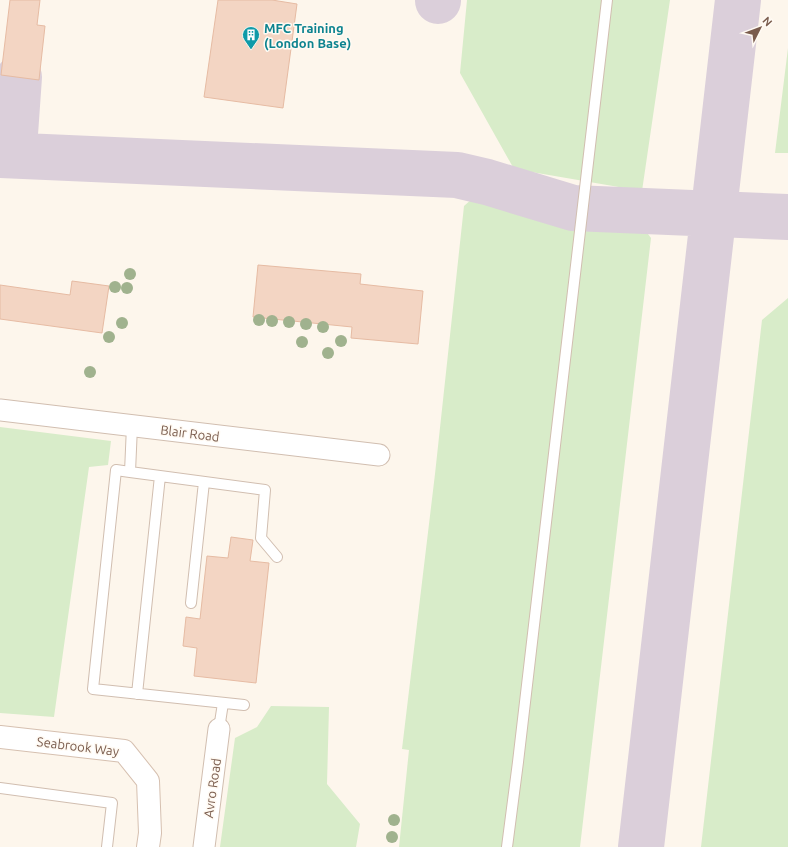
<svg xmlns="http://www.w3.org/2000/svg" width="788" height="847" viewBox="0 0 788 847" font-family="Ubuntu,sans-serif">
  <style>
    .green { fill: #d8ecc9 }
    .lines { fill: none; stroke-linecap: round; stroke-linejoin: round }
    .taxiway { stroke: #dbcfda; stroke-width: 46 }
    .building { fill: #f3d5c3; stroke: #e6bba3 }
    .lane-casing { stroke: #d1beb0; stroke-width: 12 }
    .street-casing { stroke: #d1beb0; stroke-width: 23 }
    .secondary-casing { stroke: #d6c0b0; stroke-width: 24 }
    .lane { stroke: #fff; stroke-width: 10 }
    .street { stroke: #fff; stroke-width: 21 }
    .secondary { stroke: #fff; stroke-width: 22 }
    .tree { fill: #a0b28e }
    .labels { text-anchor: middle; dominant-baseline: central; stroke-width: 3; stroke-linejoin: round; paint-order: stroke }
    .culture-label { font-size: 13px; font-weight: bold; fill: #0d838f; stroke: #fffaf3; text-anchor: start }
    .street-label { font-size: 13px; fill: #7a5c4d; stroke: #fffaf3 }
  </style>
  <rect width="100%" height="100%" fill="#fdf6ec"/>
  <path class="green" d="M467 0H670L642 191 514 169 460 73Z
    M788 48V153H775Z
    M473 198 570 227 645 230 651 238 580 847H399L409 750 402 749 435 474 464 206Z
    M788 298V847H701L762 320Z
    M0 427 111 441 108 465 89 467 54 717 0 713Z
    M271 706 329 707 327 784 360 824 356 847H220L235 738 257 727Z"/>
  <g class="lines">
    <path class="taxiway" d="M438 1V0
      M0 153 9 146 15 134 19 77
      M0 155 457 175 487 182 573 208 788 217
      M641 847 738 0"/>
  </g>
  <path class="building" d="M10 0H40L37 25 45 26 39 80 1 75Z
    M218 0H272L297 4 283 108 204 97Z
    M258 265 361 274 360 284 423 291 418 344 351 338 352 327 253 317Z
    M72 281 109 286 102 333 0 319V285L70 295Z
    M231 537 253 540 250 561 269 563 256 683 194 676 197 648 183 646 186 617 200 619 207 556 228 558Z"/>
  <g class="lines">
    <defs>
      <path id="lane" d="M132 426 130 472 116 470 93 689 244 705
        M130 472 265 490 261 538 277 557
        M191 603 204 482
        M137 694 160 476
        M219 729 223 703
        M0 788 112 803 107 847
        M507 847 518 762 607 0"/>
      <path id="street" d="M0 410 379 455
        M204 847 219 729"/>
      <path id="secondary" d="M0 737 124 751 148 781 150 833 148 847"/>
    </defs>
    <use href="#lane" class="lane-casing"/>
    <use href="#street" class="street-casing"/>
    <use href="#secondary" class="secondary-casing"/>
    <use href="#lane" class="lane"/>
    <use href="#street" class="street"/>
    <use href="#secondary" class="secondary"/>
  </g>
  <g class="tree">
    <circle cx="130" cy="274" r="6"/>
    <circle cx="115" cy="287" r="6"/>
    <circle cx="127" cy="288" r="6"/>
    <circle cx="259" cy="320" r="6"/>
    <circle cx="272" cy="321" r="6"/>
    <circle cx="289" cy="322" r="6"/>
    <circle cx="122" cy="323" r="6"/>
    <circle cx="306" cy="324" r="6"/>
    <circle cx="323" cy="327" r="6"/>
    <circle cx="109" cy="337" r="6"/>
    <circle cx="341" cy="341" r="6"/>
    <circle cx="302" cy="342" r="6"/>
    <circle cx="328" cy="353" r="6"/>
    <circle cx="90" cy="372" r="6"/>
    <circle cx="394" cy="820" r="6"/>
    <circle cx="392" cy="837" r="6"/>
  </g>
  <defs>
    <symbol id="building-pin" viewBox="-11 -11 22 30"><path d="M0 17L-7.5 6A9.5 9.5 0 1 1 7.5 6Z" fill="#0f9aa8" stroke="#fffaf3"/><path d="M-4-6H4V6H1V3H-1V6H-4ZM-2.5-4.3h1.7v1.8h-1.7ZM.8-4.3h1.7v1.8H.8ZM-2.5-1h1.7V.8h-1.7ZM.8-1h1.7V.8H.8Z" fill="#fff"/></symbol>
  </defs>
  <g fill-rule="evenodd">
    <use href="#building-pin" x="241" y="25" width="20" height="27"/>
  </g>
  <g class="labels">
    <g class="culture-label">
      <text x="264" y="28">MFC Training<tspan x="264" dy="15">(London Base)</tspan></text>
    </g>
    <g class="street-label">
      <text transform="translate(190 433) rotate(7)">Blair Road</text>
      <text transform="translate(78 746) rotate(7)">Seabrook Way</text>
      <text transform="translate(212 788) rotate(-82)">Avro Road</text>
    </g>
  </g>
  <g transform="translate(760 28) rotate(48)" stroke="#fffaf3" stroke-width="3" paint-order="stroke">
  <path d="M0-3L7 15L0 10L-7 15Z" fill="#7a5c4d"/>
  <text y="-6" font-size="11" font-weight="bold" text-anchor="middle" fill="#7a5c4d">N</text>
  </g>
</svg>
